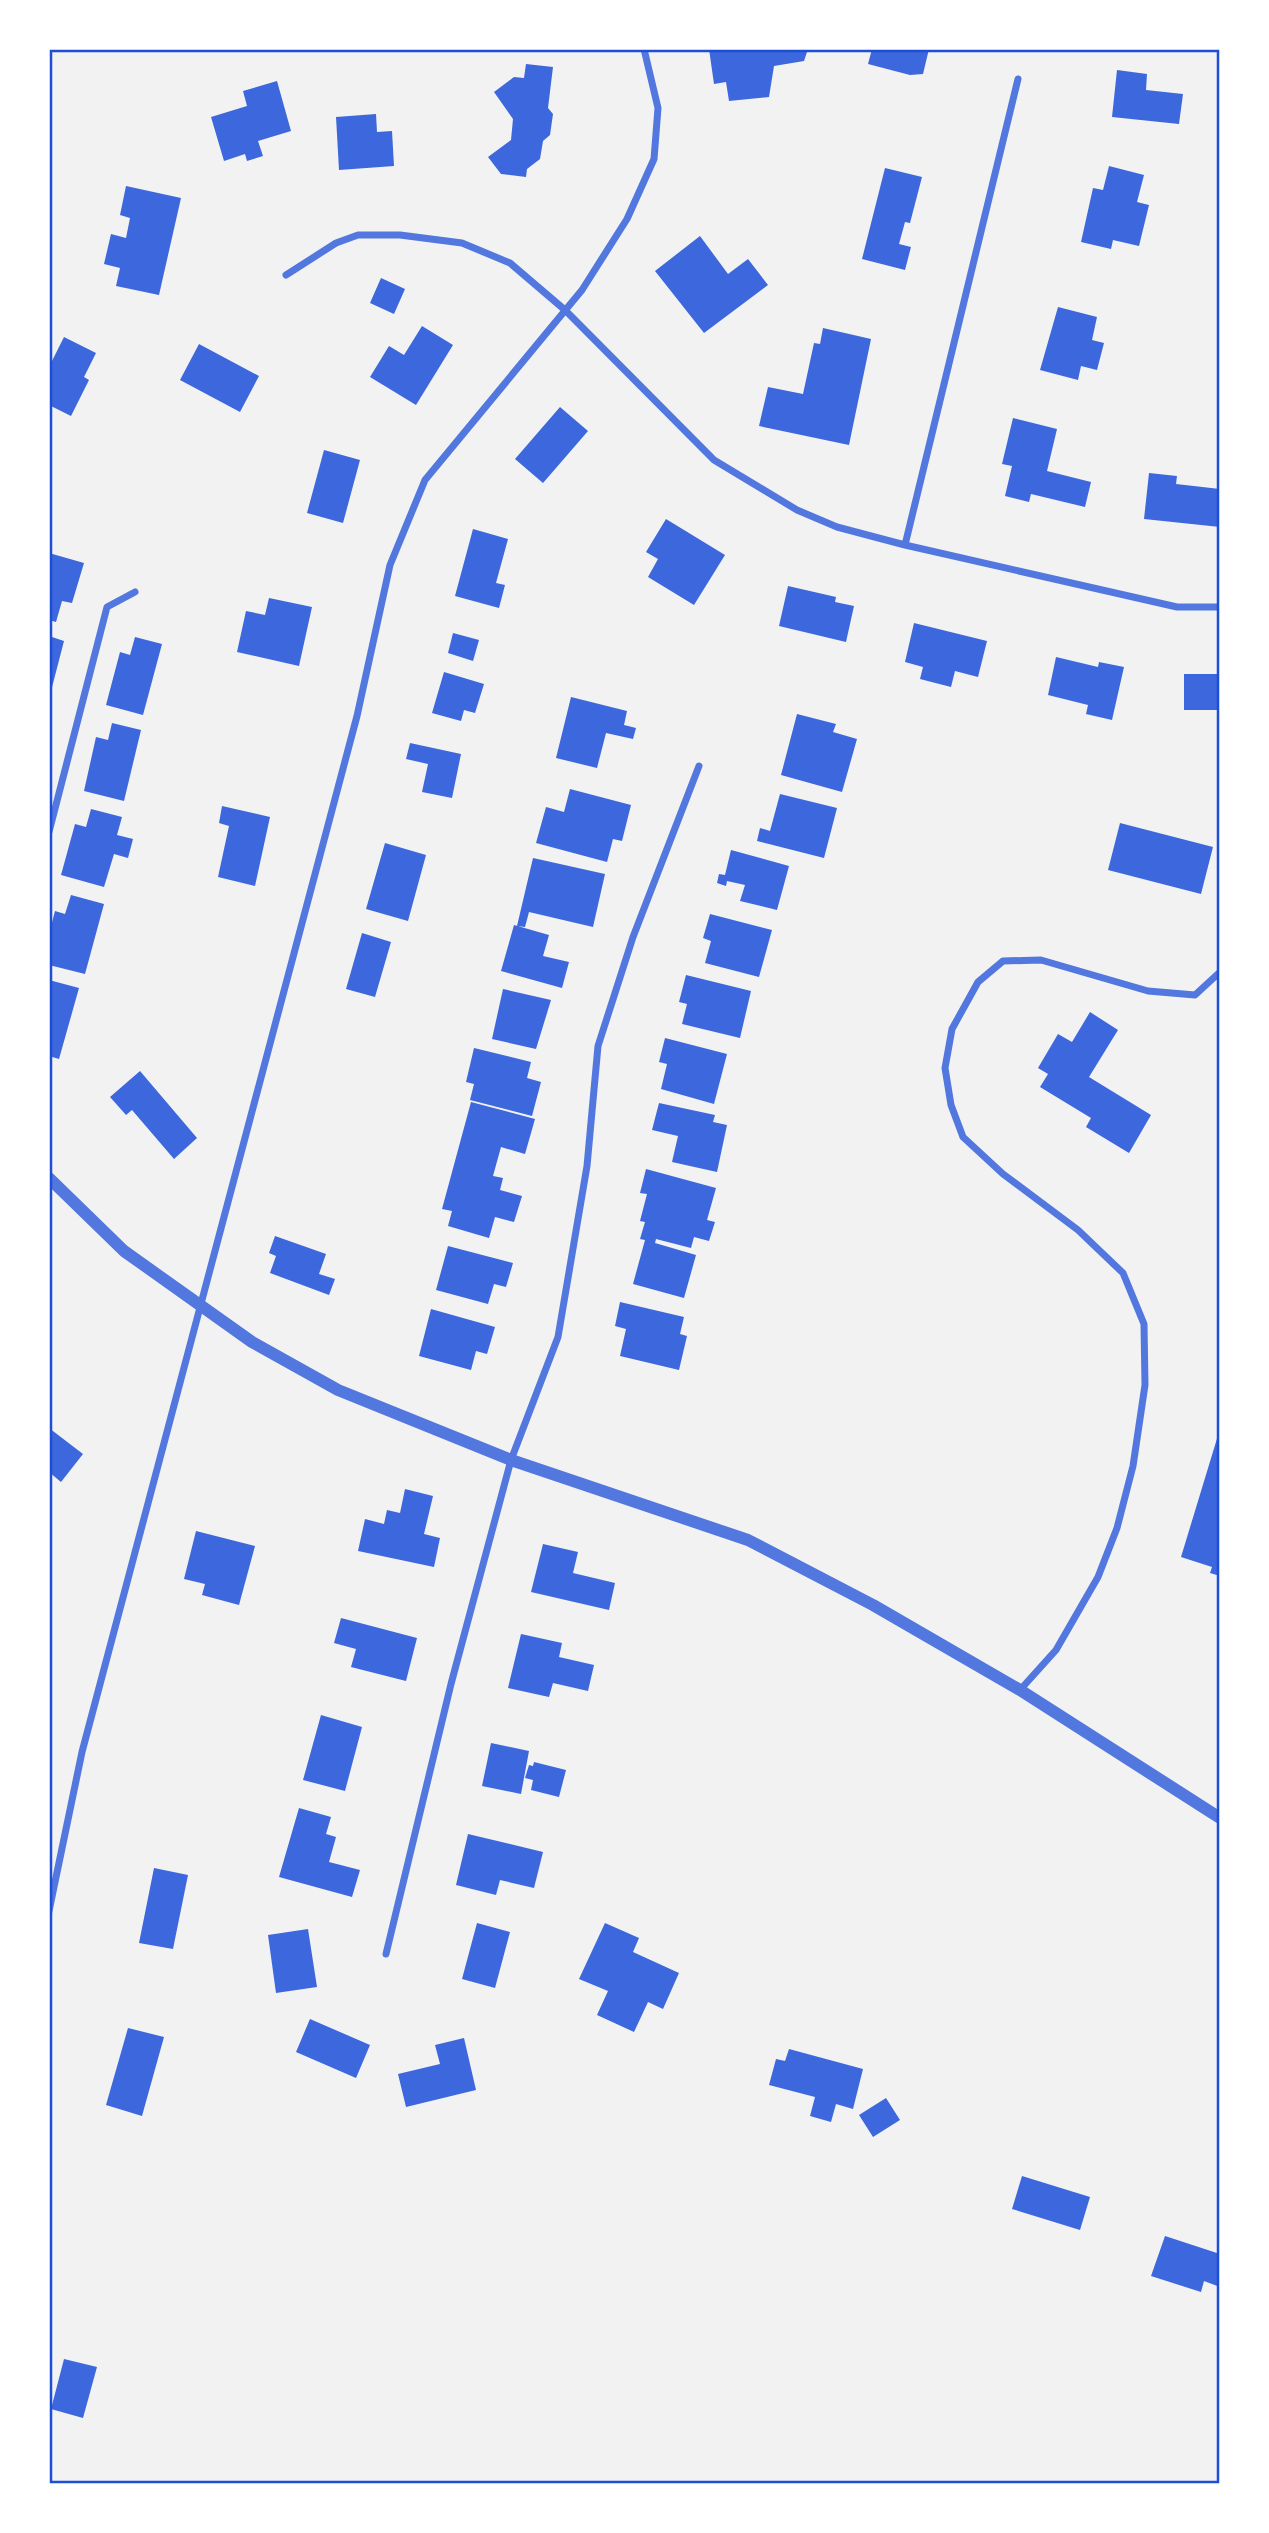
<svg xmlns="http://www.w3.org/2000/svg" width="1269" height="2533" viewBox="0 0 1269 2533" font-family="'Fira Sans Condensed',sans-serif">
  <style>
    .building { fill: #3d67dc }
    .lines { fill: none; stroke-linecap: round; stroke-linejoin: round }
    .minor { stroke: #5277de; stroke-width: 7 }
    .tertiary { stroke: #5277de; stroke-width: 12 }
    .neatline { fill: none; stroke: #1d4ed8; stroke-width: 2.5 }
  </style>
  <rect width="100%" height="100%" fill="#f2f2f2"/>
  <path class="building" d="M709 49H806L807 52 804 61 774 66 769 97 729 101 726 82 714 84Z
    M872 49H929L923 74 910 75 868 64Z
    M526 64 553 67 548 108 553 114 550 135 543 141 540 159 527 169 526 177 501 174 488 157 511 140 513 119 494 92 514 77 524 78Z
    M1117 70 1147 74 1146 90 1183 94 1179 124 1112 117Z
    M277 81 291 131 258 141 263 156 247 161 245 154 224 161 211 117 247 106 243 91Z
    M376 114 377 132 392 131 394 166 339 170 336 117Z
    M1109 166 1144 175 1137 202 1149 205 1139 246 1113 240 1111 249 1081 242 1093 188 1103 190Z
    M885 168 922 177 910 223 905 222 899 244 911 247 905 270 862 259Z
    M126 186 181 198 159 295 116 286 120 268 104 264 111 234 126 238 130 218 120 215Z
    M700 236 728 274 748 259 768 285 704 333 655 271Z
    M381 278 405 289 394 314 370 303Z
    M1058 307 1097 317 1092 340 1104 343 1097 370 1081 366 1078 380 1040 370Z
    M422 326 453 345 416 405 370 377 389 346 404 355Z
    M823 328 871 339 849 445 759 426 768 387 803 394 814 343 820 344Z
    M64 337 96 353 84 377 89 380 71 416 49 405V367Z
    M199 344 259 376 240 412 180 380Z
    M560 407 588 431 543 483 515 459Z
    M1013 418 1057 429 1047 471 1091 482 1085 507 1031 494 1029 502 1005 496 1012 466 1002 464Z
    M324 450 360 460 343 523 307 513Z
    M1149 473 1177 476 1176 484 1220 489V527L1144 519Z
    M666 519 725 555 694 605 648 577 658 559 646 552Z
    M473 529 508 539 496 583 505 585 499 608 455 596Z
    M49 553 84 563 72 603 62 601 56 622 49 620Z
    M788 586 836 597 835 602 854 606 846 642 779 626Z
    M269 598 312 607 299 666 237 652 246 611 265 615Z
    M914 623 987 641 978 677 955 671 951 687 920 679 923 667 905 662Z
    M453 633 479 640 473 661 448 653Z
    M49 636 64 641 50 695H49Z
    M135 637 162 644 143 715 106 705 120 652 130 655Z
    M1056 657 1098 667 1099 662 1124 667 1112 720 1086 714 1088 705 1048 695Z
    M444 672 484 684 475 713 464 710 461 721 432 713Z
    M1184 674H1220V710H1184Z
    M571 697 627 711 624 725 636 728 633 739 606 733 597 768 556 758Z
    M797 714 836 724 833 732 857 739 842 792 781 775Z
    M112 723 141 730 124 801 84 791 96 737 108 740Z
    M410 743 461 754 452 798 422 792 428 764 406 759Z
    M570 789 631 805 622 841 613 839 607 862 536 843 546 807 564 812Z
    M780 794 837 808 824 858 757 841 760 828 770 831Z
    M222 806 270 817 255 886 218 877 229 826 219 823Z
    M91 809 122 817 117 835 133 839 128 858 114 854 104 887 61 875 75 824 86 827Z
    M1120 823 1213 847 1201 894 1108 870Z
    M385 843 426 855 408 921 366 909Z
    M731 850 789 866 777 910 740 901 745 885 727 881 726 886 717 883 719 874 725 875Z
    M533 858 605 874 593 927 529 912 525 927 517 926Z
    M71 895 104 904 85 974 49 965V934L55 911 65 914Z
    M710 914 772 930 759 977 705 963 711 941 703 938Z
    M514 925 549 935 543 956 569 962 562 988 501 971Z
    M362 933 391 942 375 997 346 989Z
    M686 975 751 991 740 1038 682 1024 687 1004 679 1002Z
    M49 980 79 988 59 1059 49 1056Z
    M503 989 551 1000 536 1049 492 1039Z
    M1090 1012 1118 1030 1089 1077 1151 1115 1129 1153 1086 1127 1091 1118 1040 1087 1048 1074 1038 1068 1058 1034 1072 1042Z
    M665 1038 727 1054 714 1104 661 1089 667 1064 659 1062Z
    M474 1048 531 1062 527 1078 541 1082 532 1116 470 1100 474 1084 466 1082Z
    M140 1071 197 1138 174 1159 132 1110 126 1115 110 1097Z
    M471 1102 535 1119 525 1154 501 1147 493 1176 503 1178 500 1190 522 1196 514 1222 495 1217 489 1238 448 1226 452 1211 442 1209Z
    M659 1103 715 1115 713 1122 727 1125 717 1172 672 1162 678 1136 652 1130Z
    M646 1169 716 1188 707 1220 715 1222 709 1241 694 1237 691 1248 656 1239 655 1243 696 1255 684 1298 633 1284 645 1240 640 1239 645 1222 640 1221 647 1194 640 1193Z
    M275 1236 326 1254 319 1274 335 1279 329 1295 270 1273 276 1256 269 1253Z
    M448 1246 513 1263 506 1287 494 1284 488 1304 436 1290Z
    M620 1302 684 1317 680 1334 687 1336 679 1370 620 1356 626 1329 615 1326Z
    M431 1309 495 1327 487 1354 476 1351 471 1370 419 1356Z
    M49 1428 83 1454 61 1482 49 1472Z
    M1219 1432H1220V1576L1210 1573 1212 1567 1181 1557Z
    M405 1489 433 1496 424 1534 440 1538 434 1567 358 1551 365 1519 384 1524 387 1510 400 1513Z
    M196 1531 255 1546 239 1605 202 1595 205 1584 184 1579Z
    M543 1544 578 1552 573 1573 615 1583 609 1610 531 1592Z
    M341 1618 417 1638 406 1681 351 1667 356 1649 334 1643Z
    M521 1634 562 1643 559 1657 594 1665 588 1691 553 1683 549 1697 508 1688Z
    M321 1715 362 1727 345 1791 303 1780Z
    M491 1743 529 1751 521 1794 482 1786Z
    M534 1762 566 1770 559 1797 531 1790 533 1780 525 1778 529 1765 533 1766Z
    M299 1808 331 1817 326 1834 336 1837 329 1862 360 1870 352 1897 279 1877Z
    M468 1834 543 1852 534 1888 500 1880 496 1895 456 1885Z
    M154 1868 188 1875 173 1949 139 1943Z
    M477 1923 510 1932 495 1988 462 1979Z
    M605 1923 639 1938 633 1952 679 1973 663 2009 648 2002 634 2032 597 2015 608 1991 579 1979Z
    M308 1929 317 1987 276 1993 268 1935Z
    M310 2019 370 2045 356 2078 296 2052Z
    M128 2028 164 2037 142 2116 106 2105Z
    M464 2038 476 2090 406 2107 398 2074 440 2064 435 2045Z
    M789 2049 863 2069 853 2109 836 2104 831 2122 810 2116 815 2097 769 2085 776 2059 785 2061Z
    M886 2098 900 2120 873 2137 859 2115Z
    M1022 2176 1090 2197 1080 2230 1012 2209Z
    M1165 2236 1220 2254V2287L1204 2281 1201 2292 1151 2276Z
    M64 2359 97 2367 83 2418 51 2409Z"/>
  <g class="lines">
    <path class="minor" d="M286 275 336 243 358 235H400L462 243 510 263 565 310 714 460 797 510 837 527 905 545 1177 607H1220
      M905 545 1018 79
      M49 832 107 607 135 592
      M1020 1690 1056 1650 1098 1577 1117 1528 1133 1466 1145 1385 1144 1324 1123 1273 1078 1230 1003 1174 963 1137 951 1105 945 1068 952 1029 978 982 1003 961 1041 960 1148 991 1195 995 1220 972
      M49 1911 82 1752 357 716 390 565 425 480 582 290 627 219 654 159 658 108 644 49
      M386 1954 451 1684 511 1460 558 1337 587 1166 598 1046 633 937 699 766"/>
    <path class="tertiary" d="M49 1178 124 1251 252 1342 338 1390 511 1460 748 1540 873 1605 1020 1690 1220 1818"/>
  </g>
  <rect width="1269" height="2533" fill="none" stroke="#ffffff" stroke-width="102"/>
  <rect x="51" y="51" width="1167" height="2431" class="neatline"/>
</svg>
